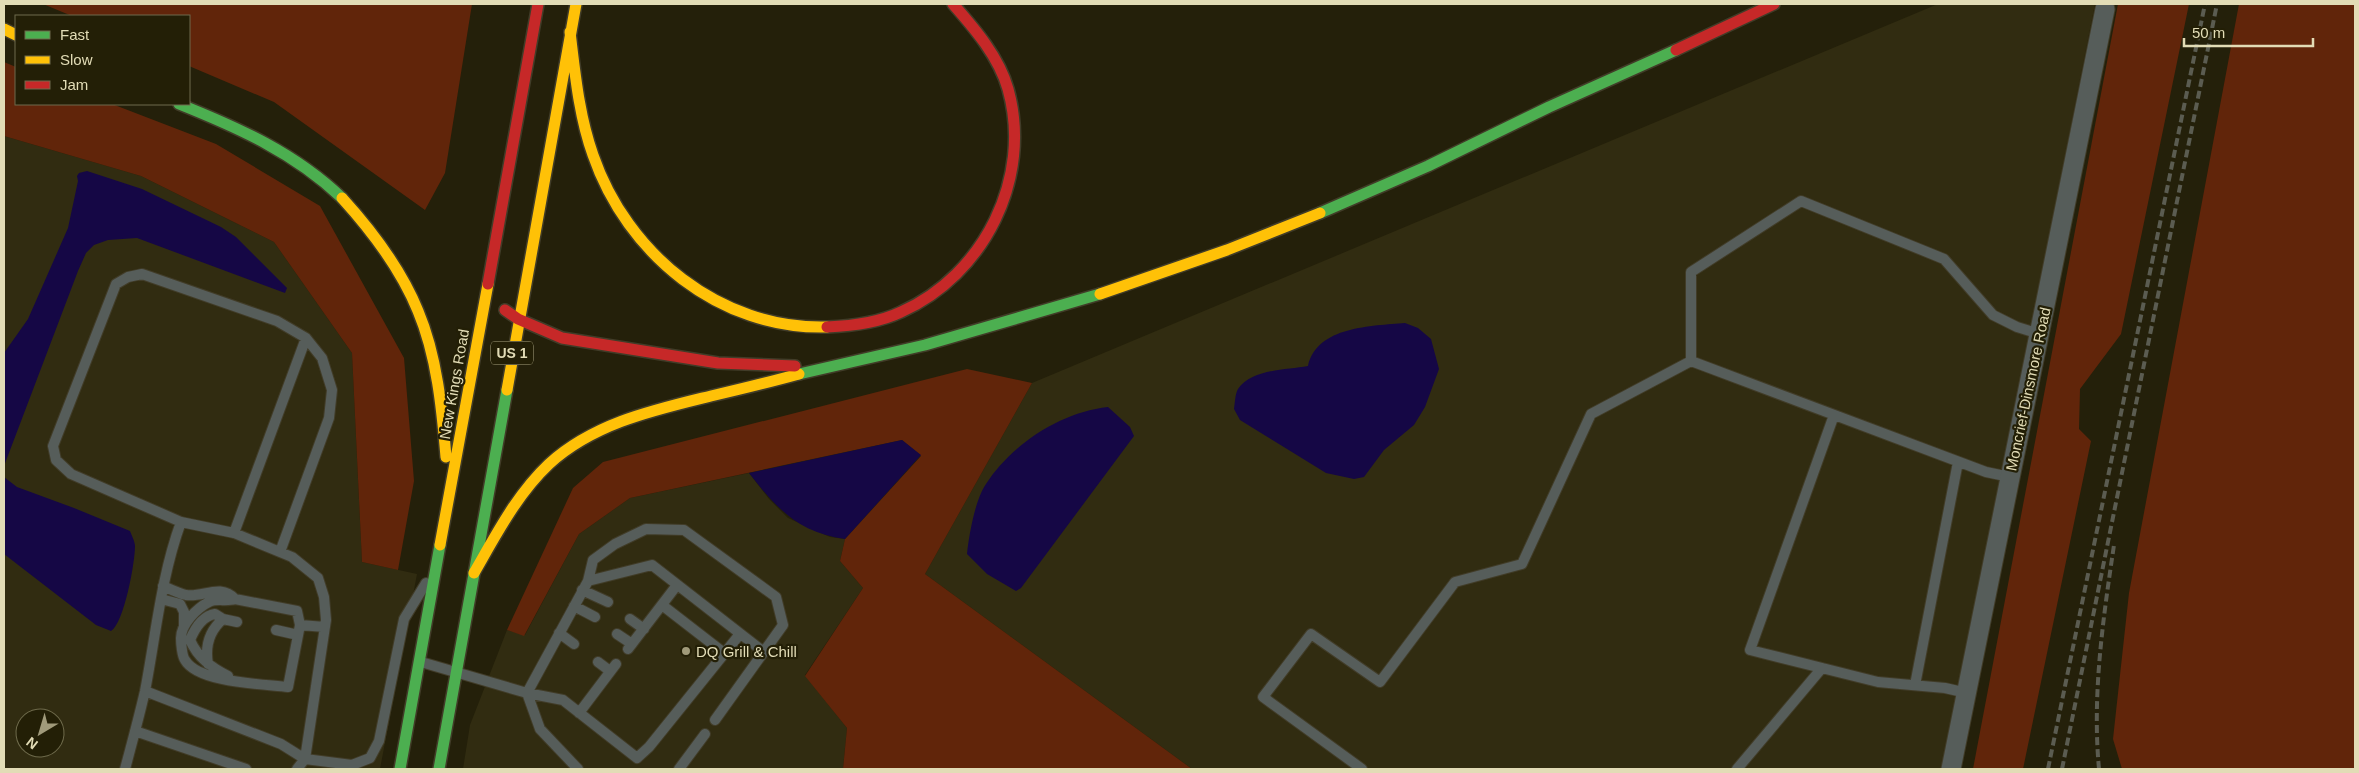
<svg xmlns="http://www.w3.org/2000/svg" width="2359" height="773" viewBox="0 0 2359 773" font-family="Helvetica,sans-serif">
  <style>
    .built { fill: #312c11; fill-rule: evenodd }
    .green { fill: #61250a }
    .water { fill: #150745 }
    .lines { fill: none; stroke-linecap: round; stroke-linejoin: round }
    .lane-casing { stroke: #413c28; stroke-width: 12 }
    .street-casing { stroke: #413c28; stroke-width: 21 }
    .fast-casing { stroke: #413c28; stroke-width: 14 }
    .slow-casing { stroke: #413c28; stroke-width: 14 }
    .jam-casing { stroke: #413c28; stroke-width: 14 }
    .lane { stroke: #565d5a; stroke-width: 10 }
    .street { stroke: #565d5a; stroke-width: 19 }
    .fast { stroke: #4caf50; stroke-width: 11 }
    .slow { stroke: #ffc107; stroke-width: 11 }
    .jam { stroke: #c62828; stroke-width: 11 }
    .rail { stroke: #5b5c51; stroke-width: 4; stroke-dasharray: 8 4; stroke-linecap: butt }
    .poi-dot { fill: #a09a7a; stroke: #231f06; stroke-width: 2 }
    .labels { text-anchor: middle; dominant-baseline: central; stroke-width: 4.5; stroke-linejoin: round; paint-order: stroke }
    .shield { fill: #231f06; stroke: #a9a381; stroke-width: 1 }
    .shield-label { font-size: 14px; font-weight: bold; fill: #e2dcb6 }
    .street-label { font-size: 15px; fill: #e2dcb6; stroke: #231f06 }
    .poi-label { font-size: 15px; fill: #e2dcb6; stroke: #231f06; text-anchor: start }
  </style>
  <rect width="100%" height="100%" fill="#24200a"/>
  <path class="built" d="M1938 4H2095L1943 769H1192L925 574 1032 383Z
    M4 136 141 176 274 242 352 353 362 562 417 574 380 769H4ZM25 718H55V748H25Z
    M749 473 769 499 788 518 830 537 845 539 840 561 863 588 805 675 847 728 843 769H463L470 725 507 630 525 635 579 534 630 498Z"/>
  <path class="green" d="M43 4H472L445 173 425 210 274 102 189 66V16H72Z
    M2118 4H2189L2121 334 2080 389 2079 429 2091 441 2023 769H1973Z
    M2239 4H2355V769H2122L2113 739 2129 593Z
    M4 62 16 67V104H112L216 144 320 206 404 358 414 481 398 570 362 562 352 353 274 242 141 176 4 136Z
    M967 369 1032 383 925 574 1192 769H843L847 728 805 676 863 588 840 561 845 539 921 456 902 440 630 498 579 534 524 636 507 630 573 488 603 462Z"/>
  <path class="water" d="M87 171 142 189 221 227 236 237 287 288 285 293 137 238 108 240 94 245 86 253 78 271 4 466V353L28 319 68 228 78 181 77 176 79 173Z
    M1405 323 1418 328 1431 339 1439 369 1425 407 1414 425 1384 450 1364 477 1354 479 1326 473 1240 420 1234 409C1235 403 1235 394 1238 389 1252 369 1286 370 1308 366 1317 326 1372 326 1405 323Z
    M1108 407 1130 427 1134 436 1021 588 1016 591 987 574 967 554C969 535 975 500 986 484 1012 444 1061 412 1108 407Z
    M902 440 921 455 845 539C799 533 776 508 749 473Z
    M4 477 17 487 74 508 130 531C132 536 135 542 135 546 135 563 124 623 111 631L96 625 4 554Z"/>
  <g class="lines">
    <defs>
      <path id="lane" d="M1834 415 1750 650 1878 682 1945 688 1967 693
        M2010 477 1986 472 1691 361V272L1801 201 1944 259 1993 315 2017 327 2040 334
        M181 522 71 474 56 460 53 446 116 284 128 277 142 274 277 321 306 338 322 358 332 390 329 418 280 552
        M234 533 306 338
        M588 581 593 560 615 544 646 529 684 530 776 597 783 625 715 720
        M163 586C170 589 178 593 186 595 203 598 220 583 235 599
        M582 590 608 602
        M161 599 180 604 184 612V627
        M235 599 297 611 300 625 288 687C264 684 198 683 185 660 182 656 181 643 181 638 181 624 197 608 209 602 217 598 226 602 235 599Z
        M662 605 724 653
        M574 606 595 617
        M630 619 644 629
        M300 625 325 627
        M276 630 298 635
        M559 633 574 644
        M617 634 632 644
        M628 649 677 585
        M421 662 527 693 563 700 637 758 649 747 740 634
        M598 662 610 671
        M208 664C205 647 209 631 223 619
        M228 676C211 667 198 658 190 640 195 628 202 616 215 614L223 619 237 622
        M1915 685 1958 462
        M579 713 616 664
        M135 731 246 769
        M125 769C132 743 139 717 145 691 156 634 161 577 181 522L234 533 292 557 318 578 324 597 326 620 305 759 281 744 145 691
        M297 769 305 759 352 765 370 758 379 741 404 619 426 583
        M578 769 540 729 527 693 588 581 652 565 764 652
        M679 769 705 734
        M1362 769 1263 697 1311 634 1380 682 1455 582 1522 564 1591 414 1691 361
        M1737 769 1822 668"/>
      <path id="street" d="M1951 769 2105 9"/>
      <path id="fast" d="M179 104C239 128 295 153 342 198
        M1320 213 1428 166 1549 107 1676 50
        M799 374 925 345 1100 294
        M400 769 440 545
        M439 769 507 390"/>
      <path id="slow" d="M4 29 16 35
        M570 32C575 73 579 116 593 155 627 254 720 330 827 327
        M342 198C372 231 401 269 418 311 437 356 442 409 446 457
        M1100 294 1227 250 1320 213
        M507 390 576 4
        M440 545 488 284
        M474 573C496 535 517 494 549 464 594 423 654 410 711 396 741 389 770 382 799 374"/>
      <path id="jam" d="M1676 50 1774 4
        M488 284 538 4
        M505 310 518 319 562 338 718 363 795 366
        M827 327C852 326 878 323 901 312 984 275 1033 178 1008 89 999 57 975 29 953 4"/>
    </defs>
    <use href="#lane" class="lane-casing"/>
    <use href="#street" class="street-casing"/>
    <use href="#fast" class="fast-casing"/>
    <use href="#slow" class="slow-casing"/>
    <use href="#jam" class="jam-casing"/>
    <use href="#lane" class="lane"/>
    <use href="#street" class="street"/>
    <use href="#fast" class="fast"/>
    <use href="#slow" class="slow"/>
    <use href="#jam" class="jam"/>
    <path class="rail" d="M2048 769 2205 4
      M2062 769 2217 4
      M2099 769C2092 695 2103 619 2114 545"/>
  </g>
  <circle class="poi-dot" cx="686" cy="651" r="5"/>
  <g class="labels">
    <rect class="shield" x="491" y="341.5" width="42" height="23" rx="4"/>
    <g class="shield-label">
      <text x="512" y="353">US 1</text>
    </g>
    <g class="street-label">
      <text transform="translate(454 384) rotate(-80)">New Kings Road</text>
      <text transform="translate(2028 389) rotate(-78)">Moncrief-Dinsmore Road</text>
    </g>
    <g class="poi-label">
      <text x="696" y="651">DQ Grill &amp; Chill</text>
    </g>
  </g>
  <rect width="2359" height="773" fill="none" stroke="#e2dcb6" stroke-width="10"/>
  <rect x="15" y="15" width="175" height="90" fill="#231f06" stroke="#6f6b4c"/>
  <rect x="25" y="31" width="25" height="8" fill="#4caf50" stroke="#6f6b4c"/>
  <text x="60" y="40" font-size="15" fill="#e2dcb6">Fast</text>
  <rect x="25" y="56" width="25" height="8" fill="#ffc107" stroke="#6f6b4c"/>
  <text x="60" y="65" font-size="15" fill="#e2dcb6">Slow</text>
  <rect x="25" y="81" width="25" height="8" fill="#c62828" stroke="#6f6b4c"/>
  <text x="60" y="90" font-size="15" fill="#e2dcb6">Jam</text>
  <g transform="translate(40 733) rotate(218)"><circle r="24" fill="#231f06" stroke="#6f6b4c"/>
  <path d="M0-4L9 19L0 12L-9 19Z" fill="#a09a7a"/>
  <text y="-8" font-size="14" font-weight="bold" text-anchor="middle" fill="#e2dcb6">N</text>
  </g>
  <path d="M2184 38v8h129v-8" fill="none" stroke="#e2dcb6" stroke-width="2.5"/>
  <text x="2192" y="38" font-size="15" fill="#e2dcb6" stroke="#231f06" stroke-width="4" paint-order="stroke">50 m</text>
</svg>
